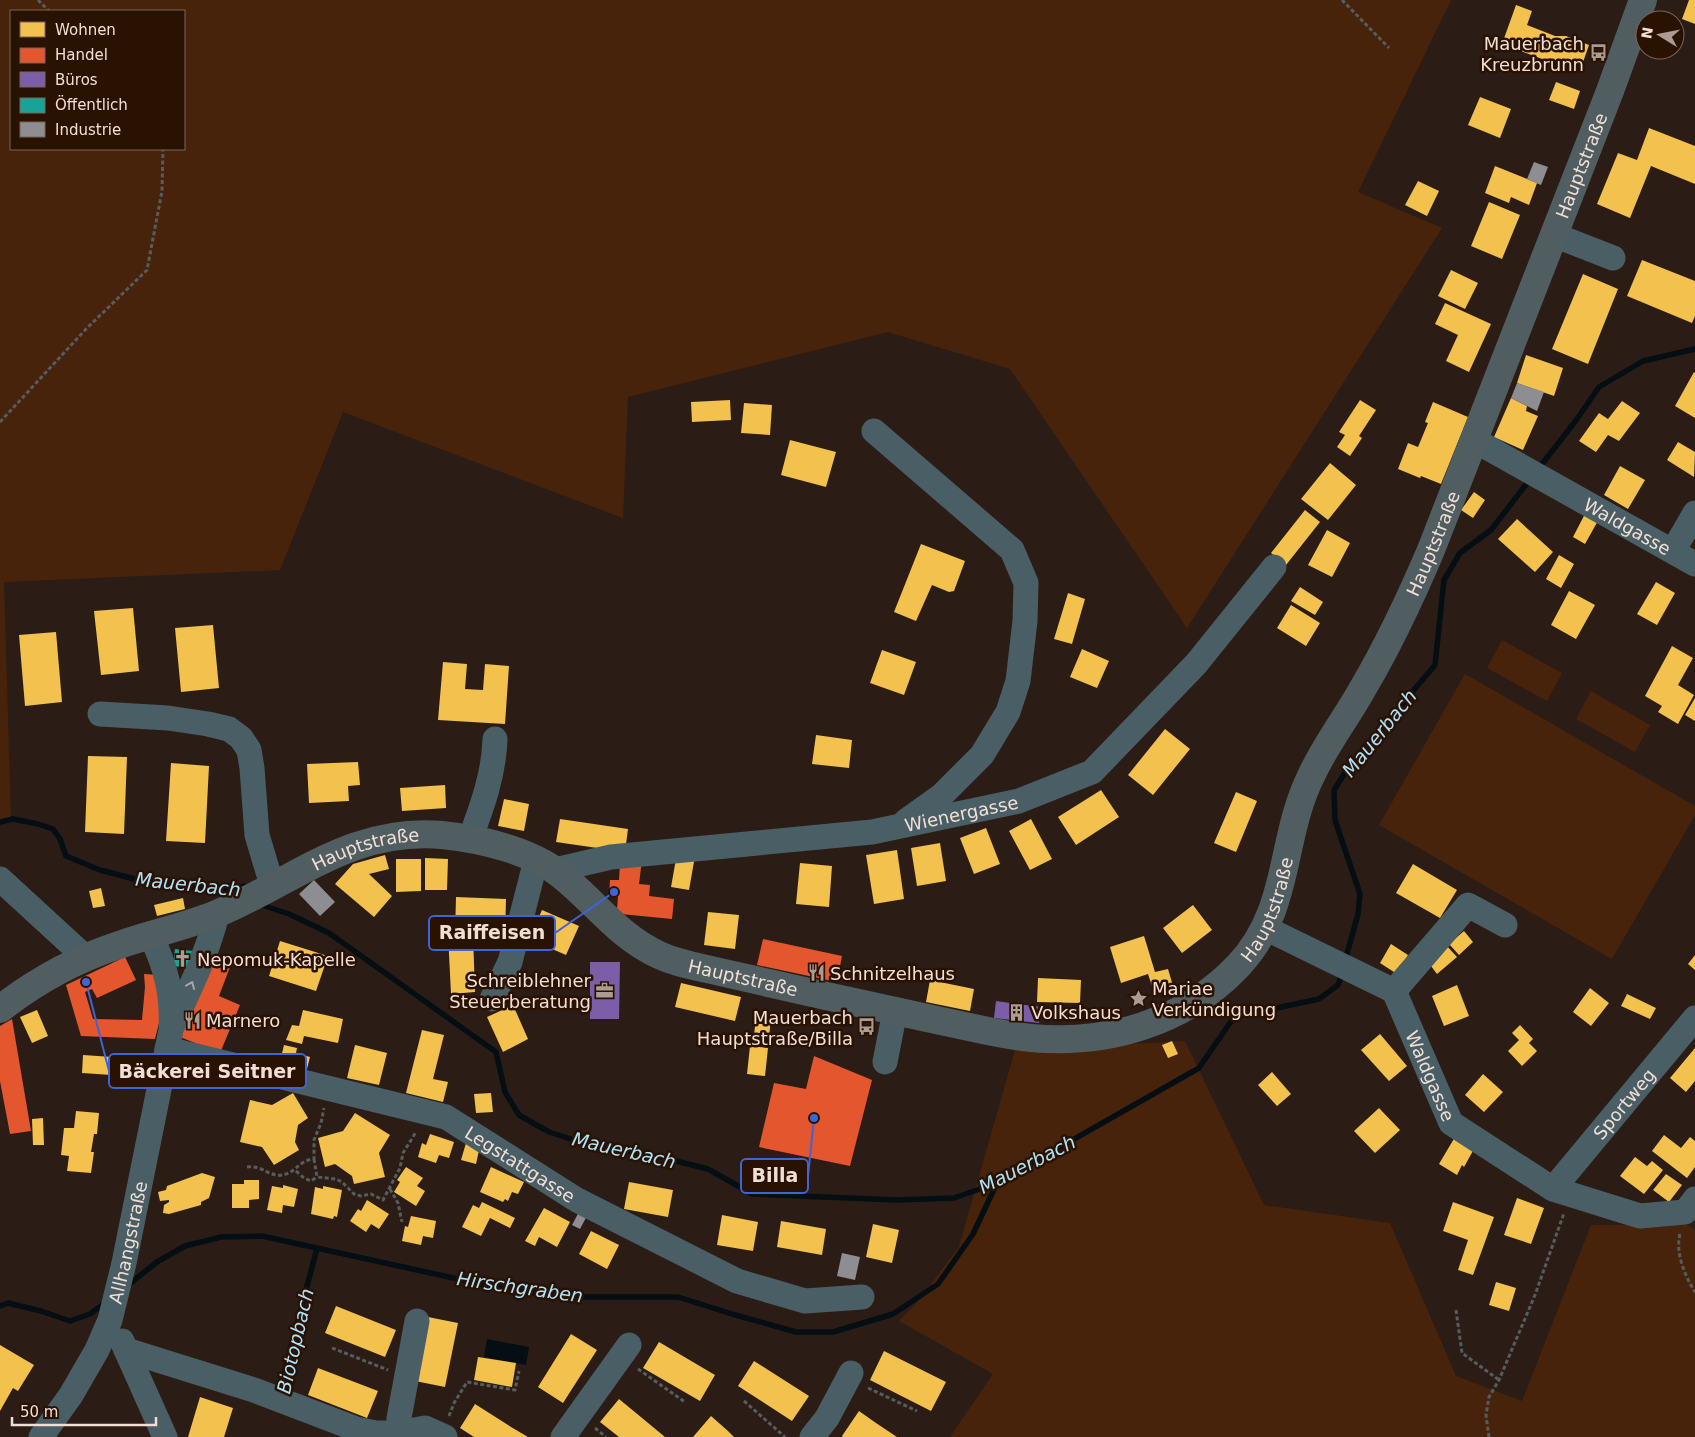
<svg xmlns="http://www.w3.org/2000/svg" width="1695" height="1437" viewBox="0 0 1695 1437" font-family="'DejaVu Sans',sans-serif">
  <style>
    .green { fill: #48230b; fill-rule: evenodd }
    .water { fill: #050e12 }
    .homes { fill: #f2c14e }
    .shops { fill: #e4572e }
    .offices { fill: #7b5ea7 }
    .public { fill: #17a398 }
    .industry { fill: #8d8d92 }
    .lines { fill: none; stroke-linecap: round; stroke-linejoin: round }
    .stream { stroke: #050e12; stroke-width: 5.5 }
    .path { stroke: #575d5d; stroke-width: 3; stroke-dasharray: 4 2.5; stroke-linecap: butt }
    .minor { stroke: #4a5e65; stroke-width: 25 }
    .major { stroke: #505e62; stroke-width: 28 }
    .oneway { stroke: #a6a5a3 }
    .labels { text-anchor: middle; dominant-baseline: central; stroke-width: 5; stroke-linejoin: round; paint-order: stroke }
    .poi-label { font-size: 18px; fill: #f1dfd5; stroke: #2a1203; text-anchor: start }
    .street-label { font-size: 18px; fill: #f1dfd5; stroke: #2a1203 }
    .water-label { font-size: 19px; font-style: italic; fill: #aee2f9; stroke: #2a1203 }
    .leader { fill: none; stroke: #3d64d8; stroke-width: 2 }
    .callout-dot { fill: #3d64d8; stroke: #2a1203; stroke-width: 2 }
    .callout { fill: #2a1203; stroke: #3d64d8; stroke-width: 2 }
    .callout-label { font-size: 19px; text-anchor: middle; font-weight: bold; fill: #f1dfd5 }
  </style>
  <rect width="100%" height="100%" fill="#2b1d15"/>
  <path class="green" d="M0 0H1451L1358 192 1442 228 1187 628 1010 369 888 332 628 397 623 518 343 412 280 570 4 582 11 821 0 822ZM184 11V149H11V11Z
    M1502 640 1562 673 1547 701 1487 668Z
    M1465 674 1695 806V815L1612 959 1379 825Z
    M1591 691 1650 725 1635 752 1576 719Z
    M1185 1041 1264 1205 1390 1223 1456 1376 1522 1401 1591 1225H1688L1695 1230V1437H950L993 1374 899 1321 919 1300 959 1247 1015 1050Z"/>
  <path class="water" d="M487 1339 529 1347 526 1365 484 1357Z"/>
  <path class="homes" d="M1689 0H1695V24L1682 19Z
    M1516 5 1532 11 1527 25 1555 36H1566L1589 45 1581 68 1558 60H1545L1502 44Z
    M1556 82 1580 91 1574 109 1549 100Z
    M1480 97 1511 109 1500 138 1468 125Z
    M1649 128 1695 146V184L1651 166 1630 218 1597 204 1618 153 1637 160Z
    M1495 166 1537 183 1529 205 1511 197 1509 203 1485 193Z
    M1418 181 1439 191 1427 216 1405 205Z
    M1489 202 1520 215 1502 259 1471 246Z
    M1642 260 1695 281V316L1692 323 1627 296Z
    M1451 270 1478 283 1465 309 1438 296Z
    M1583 274 1618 289 1588 364 1552 349Z
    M1445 303 1491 324 1469 372 1446 361 1458 335 1435 324Z
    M1526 355 1563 368 1554 396 1517 383Z
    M1694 372 1695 373V418L1675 406Z
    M1511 398 1527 406 1526 411 1538 416 1523 450 1494 437Z
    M730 400 731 420 692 422 691 402Z
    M1360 400 1376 410 1359 436 1362 438 1350 456 1337 447 1345 435 1339 432Z
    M1622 401 1640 413 1619 441 1608 435 1596 452 1579 441 1599 413 1608 419Z
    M1433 402 1468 417 1441 484 1421 476 1420 478 1398 469 1408 443 1418 447 1428 423 1425 422Z
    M744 403 772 405 770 435 741 433Z
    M790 440 836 452 826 487 781 475Z
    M1678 442 1695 452 1694 477 1667 460Z
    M1330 463 1356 485 1328 520 1301 499Z
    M1620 466 1645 480 1628 509 1604 495Z
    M1474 492 1485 500 1473 518 1461 510Z
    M1305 510 1320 522 1286 565 1271 553Z
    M1586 512 1599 519 1585 544 1573 537Z
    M1517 519 1553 552 1535 572 1498 539Z
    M1327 530 1350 543 1332 577 1308 565Z
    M921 544 965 561 954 591 949 592 932 585 916 621 894 612Z
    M1559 555 1574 564 1561 588 1546 579Z
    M1656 582 1675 593 1657 625 1637 614Z
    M1300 587 1323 602 1315 615 1291 601Z
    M1569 591 1595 605 1576 639 1551 625Z
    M1068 593 1085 599 1072 644 1054 639Z
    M1291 605 1320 623 1306 646 1277 628Z
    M133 608 139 671 101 675 94 611Z
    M213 625 219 688 181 692 175 628Z
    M56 632 62 702 25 706 19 635Z
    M1672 646 1693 658 1678 685 1694 695 1678 724 1658 712 1662 706 1645 696Z
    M1082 649 1109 661 1097 688 1070 677Z
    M882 650 916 662 904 695 870 683Z
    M443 662 467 664 465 689 483 690 485 664 509 666 505 724 438 720Z
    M1695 698V721L1685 715Z
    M1165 729 1190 749 1153 795 1128 775Z
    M816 735 852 740 849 768 812 764Z
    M88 756 127 757 124 834 85 832Z
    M358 762 360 785 348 786 349 801 309 803 307 764Z
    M171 763 209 766 205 843 166 841Z
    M445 785 446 808 402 811 400 788Z
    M1101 790 1119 817 1076 845 1058 817Z
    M1236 792 1257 801 1236 852 1214 843Z
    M504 799 529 804 524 831 498 826Z
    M560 819 628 829 625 852 556 842Z
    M1031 819 1052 859 1030 870 1009 831Z
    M986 828 1000 864 974 874 960 838Z
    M940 843 946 881 917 886 911 848Z
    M897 850 904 899 874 904 866 855Z
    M385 855 389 869 369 874 392 896 374 917 335 884 353 864Z
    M695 856 689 890 671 887 676 859Z
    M425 858 448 859 447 890H425Z
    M396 859H421V891L396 892Z
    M800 863 832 866 829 907 796 904Z
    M1413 864 1457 890 1440 918 1396 893Z
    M101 888 105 906 93 908 89 891Z
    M456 897 506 899 505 937 473 935 475 992 451 994 448 934 455 935Z
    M183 898 185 909 157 916 154 905Z
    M1193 905 1212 930 1182 953 1163 928Z
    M542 910 579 926 566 955 529 939Z
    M708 912 739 915 735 949 704 945Z
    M1464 931 1473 942 1459 955 1449 944Z
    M1144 936 1155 972 1168 969 1173 986 1154 992 1148 974 1121 983 1110 947Z
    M280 941 328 956 316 991 269 976Z
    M1391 944 1408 955 1397 974 1380 963Z
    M1446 945 1457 957 1437 974 1428 962Z
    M1695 955V970L1688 964Z
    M1038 978 1081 980 1080 1003 1037 1002Z
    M930 980 974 989 970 1011 926 1002Z
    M681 983 741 997 735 1021 675 1007Z
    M1457 985 1469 1016 1444 1026 1432 996Z
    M1590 988 1609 1003 1591 1026 1573 1012Z
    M1627 994 1656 1008 1650 1019 1621 1006Z
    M513 1005 528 1039 503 1052 487 1017Z
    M37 1010 48 1036 32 1043 20 1017Z
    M303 1010 343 1019 338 1043 304 1036 302 1044 286 1040 292 1025 299 1026Z
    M756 1016 771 1017 769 1038 754 1036Z
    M1520 1025 1533 1039 1529 1043 1537 1051 1522 1066 1508 1051 1519 1040 1512 1033Z
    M422 1030 444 1035 433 1079 448 1082 443 1102 406 1093Z
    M1380 1034 1407 1066 1389 1081 1361 1050Z
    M1172 1041 1178 1054 1168 1058 1162 1045Z
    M284 1045 297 1048 296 1053 310 1057 306 1073 279 1066Z
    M355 1045 387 1053 379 1085 347 1078Z
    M750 1046 768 1048 765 1076 747 1074Z
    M1695 1048V1081L1686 1092 1670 1078Z
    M83 1055 127 1058 126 1076 82 1073Z
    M1272 1072 1291 1094 1277 1106 1258 1085Z
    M1483 1074 1503 1092 1484 1112 1465 1095Z
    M293 1093 308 1118 298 1125 295 1142 299 1150 274 1165 262 1147 240 1142 250 1100 272 1105Z
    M491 1093 493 1112 476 1113 474 1094Z
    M1379 1108 1400 1130 1375 1153 1354 1131Z
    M76 1111 99 1113 97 1134H94L91 1152H94L91 1173 67 1171 69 1156 61 1155 64 1128H74Z
    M355 1113 390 1135 379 1153 385 1177 354 1184 352 1176 335 1164 325 1167 318 1138 343 1131Z
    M43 1118 44 1145H33L32 1119Z
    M430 1134 454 1142 449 1158 439 1155 436 1163 418 1157 422 1143 426 1145Z
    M1664 1135 1681 1148 1690 1137 1695 1141V1167L1687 1178 1652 1151Z
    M1455 1137 1474 1149 1464 1167 1462 1165 1457 1175 1439 1164Z
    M466 1143 480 1146 476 1164 461 1160Z
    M1635 1157 1647 1166 1652 1161 1663 1170 1644 1194 1620 1176Z
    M406 1167 423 1178 417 1186 425 1191 416 1206 394 1192 400 1182 397 1180Z
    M491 1167 524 1182 518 1194 512 1192 508 1201 505 1199 503 1202 480 1192Z
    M202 1173 215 1177 209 1198 201 1202V1205L169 1214 163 1213 164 1205 169 1202V1200L160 1201 158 1192 166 1190 167 1186Z
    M1666 1174 1682 1185 1669 1202 1653 1190Z
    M244 1180H259V1199L249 1200V1208H232V1184H244Z
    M629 1182 673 1190 668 1217 624 1209Z
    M283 1185 298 1189 294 1207 283 1205 282 1213 267 1210 272 1186 283 1188Z
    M323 1186 342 1190 337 1217 334 1216 333 1219 311 1214 315 1187 323 1189Z
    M1517 1198 1544 1208 1531 1244 1504 1235Z
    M367 1200 389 1214 379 1229 371 1224 366 1232 350 1221 358 1209 361 1211Z
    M482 1202 515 1218 510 1228 490 1218 481 1236 462 1227 473 1205 479 1208Z
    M1453 1202 1494 1217 1473 1275 1458 1270 1468 1240 1443 1231Z
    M544 1208 570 1222 557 1247 539 1237 535 1246 525 1241Z
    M722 1215 758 1222 753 1251 717 1245Z
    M411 1216 436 1221 433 1238 423 1236 421 1245 402 1241 405 1226 408 1227Z
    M781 1221 826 1229 822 1255 777 1247Z
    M873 1224 899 1230 892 1263 866 1257Z
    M591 1231 619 1245 607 1269 579 1254Z
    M1496 1282 1516 1288 1509 1311 1489 1305Z
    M336 1306 396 1330 385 1357 325 1333Z
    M428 1317 458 1323 445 1387 415 1381Z
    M571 1334 597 1350 563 1403 538 1387Z
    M659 1342 715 1375 700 1401 643 1368Z
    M0 1345 34 1365 18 1391 13 1388 0 1411Z
    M884 1351 946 1382 931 1411 870 1380Z
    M478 1357 516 1363 512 1387 474 1380Z
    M754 1361 809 1396 792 1421 738 1386Z
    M318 1368 378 1391 367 1418 308 1395Z
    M200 1397 233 1408 224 1437H188Z
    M619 1399 636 1413 665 1437H619L600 1422Z
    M475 1404 511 1427 528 1437H474L460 1428Z
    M859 1411 876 1423 897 1437H843L842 1436Z
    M711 1416 728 1431 734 1437H693Z"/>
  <path class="shops" d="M642 860 639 884 650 885 649 896 674 899 672 919 621 914 617 909 618 897 609 896 610 880H619L620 862Z
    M763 939 842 956 837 982 757 965Z
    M125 957 136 980 97 998 92 989 85 992 93 1019 142 1020 145 987 144 974 160 975V1019L155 1039 81 1036 66 985Z
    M215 961 230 967 219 996 240 1005 220 1053 180 1037Z
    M12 1019 31 1131 10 1134 0 1081V1026Z
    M814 1056 872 1080 850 1166 759 1147 774 1083 806 1089Z"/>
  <path class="offices" d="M590 962H620L619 1019H590Z
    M996 1001 1041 1007 1039 1023 994 1018Z"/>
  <path class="public" d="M175 949 193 951 191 968 173 966Z"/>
  <path class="industry" d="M1534 162 1548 167 1541 185 1527 179Z
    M1517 383 1544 392 1537 411 1511 398Z
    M314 880 335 902 320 916 299 894Z
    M580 1210 588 1214 580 1229 572 1225Z
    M842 1253 860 1257 855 1280 837 1276Z"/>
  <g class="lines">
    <path class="stream" d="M1539 468 1577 419 1599 387 1643 361 1695 349
      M0 822 13 819 38 824 53 829 60 839 66 856 100 870 146 882 223 891 245 886 247 889
      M259 904 289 914 329 933 496 1052 505 1092 519 1115 549 1132 580 1142 660 1157 708 1169 752 1194 897 1200 954 1198 997 1183 1199 1068 1234 1017 1319 999 1338 985 1342 973
      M1345 961 1358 914 1360 894 1335 820 1334 790 1348 768 1435 665 1444 580 1460 553 1491 530 1531 478
      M128 1285 157 1262 185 1246 221 1237 262 1236 499 1288 561 1297H678L732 1314 796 1332H833L893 1314 938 1284 973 1234 997 1183
      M0 1306 8 1303 41 1311 70 1321 90 1314 105 1303
      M279 1393 317 1248"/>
    <path class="path" d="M38 0 49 11
      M1342 0 1389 48
      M0 422 86 329 147 270 162 191 163 149
      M314 1159 317 1177 336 1179 342 1182 354 1194 361 1196 371 1194 383 1200 400 1168 403 1153 416 1132
      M247 1167C263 1165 269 1177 282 1175 296 1173 299 1160 314 1159V1140L321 1123 324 1108
      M296 1171 304 1178 311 1181 317 1177
      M390 1189 398 1203 402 1222
      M1680 1234C1675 1253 1685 1276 1695 1292
      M1456 1310 1462 1353 1499 1380
      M332 1348 388 1370
      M638 1369 685 1402
      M868 1388 917 1411
      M744 1401 785 1437
      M449 1416 454 1403 467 1382 515 1390 519 1371
      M595 1428 606 1437
      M1489 1437 1486 1415 1489 1397 1499 1380 1535 1295 1564 1213"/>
    <g class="minor">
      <path d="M1554 235 1613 258"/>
      <path d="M874 431 1012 550 1026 583 1025 621 1018 681 1008 712 982 755 941 796 906 821"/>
      <path id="s1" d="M1474 440 1695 564"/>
      <path d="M1673 551 1695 513"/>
      <path d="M100 714 168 718 208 724 229 729 241 738 249 750 252 768 257 835 272 885"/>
      <path d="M470 839C482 807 494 774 495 739"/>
      <path id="s2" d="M555 870 611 857 872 832 1019 801 1092 772 1196 664 1274 567"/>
      <path d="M0 879 85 957"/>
      <path id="s3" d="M1265 928 1394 991 1451 1123 1553 1189 1640 1216 1685 1212 1695 1199"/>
      <path d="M1394 991 1468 905 1505 925"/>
      <path d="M492 999 510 962 536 860"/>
      <path d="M174 1023C190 988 208 952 217 914"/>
      <path id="s4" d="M167 1049 446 1117 577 1200 737 1281 805 1301 862 1297"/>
      <path d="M885 1062 895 1011"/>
      <path id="s5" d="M1553 1189 1695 1018"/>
      <path d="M122 1341 165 1437"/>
      <path d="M126 1350 254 1390 356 1429 376 1433H399L425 1428 445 1437"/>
      <path d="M399 1433V1418L417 1321"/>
      <path id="s6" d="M41 1437 71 1395 97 1350 110 1320 124 1263 171 1030C173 995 166 967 151 936"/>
      <path d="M563 1437 629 1345"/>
      <path d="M812 1437 827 1418 851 1373"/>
    </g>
    <path class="major" id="s7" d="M0 1009C36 981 76 959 119 945 151 934 183 927 214 915 293 883 349 827 442 835 480 839 530 850 561 875 595 902 618 936 659 955 678 964 699 967 720 972 752 979 785 987 817 994 859 1003 900 1012 941 1021 971 1027 1001 1035 1031 1038 1107 1045 1184 1023 1238 966 1292 909 1279 839 1312 774 1326 744 1347 717 1363 688 1389 644 1411 597 1431 550L1610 91 1643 0"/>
  </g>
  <defs><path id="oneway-chevron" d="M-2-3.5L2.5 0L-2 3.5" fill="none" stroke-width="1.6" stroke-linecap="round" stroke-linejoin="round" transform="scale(1.25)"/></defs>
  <use class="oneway" href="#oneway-chevron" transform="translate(191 985) rotate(-67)"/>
  <defs>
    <symbol id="bus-bare" viewBox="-9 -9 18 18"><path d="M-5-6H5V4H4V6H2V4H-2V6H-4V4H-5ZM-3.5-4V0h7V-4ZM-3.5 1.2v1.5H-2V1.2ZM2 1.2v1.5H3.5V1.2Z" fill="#ac9b92" stroke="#2a1203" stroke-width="2.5" paint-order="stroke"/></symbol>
    <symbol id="church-bare" viewBox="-9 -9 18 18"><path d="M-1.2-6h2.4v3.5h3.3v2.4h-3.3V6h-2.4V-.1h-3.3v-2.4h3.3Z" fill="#ac9b92" stroke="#2a1203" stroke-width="2.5" paint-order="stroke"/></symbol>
    <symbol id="restaurant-bare" viewBox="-9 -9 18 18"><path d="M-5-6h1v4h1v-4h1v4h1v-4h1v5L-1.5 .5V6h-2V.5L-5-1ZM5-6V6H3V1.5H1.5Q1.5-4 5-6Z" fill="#ac9b92" stroke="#2a1203" stroke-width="2.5" paint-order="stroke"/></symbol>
    <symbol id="office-bare" viewBox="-9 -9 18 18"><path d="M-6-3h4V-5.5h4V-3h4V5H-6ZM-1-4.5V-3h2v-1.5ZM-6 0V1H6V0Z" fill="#ac9b92" stroke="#2a1203" stroke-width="2.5" paint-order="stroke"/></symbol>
    <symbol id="sight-bare" viewBox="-9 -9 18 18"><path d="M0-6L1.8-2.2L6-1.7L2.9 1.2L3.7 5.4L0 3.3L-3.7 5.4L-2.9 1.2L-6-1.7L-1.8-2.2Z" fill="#ac9b92" stroke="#2a1203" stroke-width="2.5" paint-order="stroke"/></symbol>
    <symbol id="building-bare" viewBox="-9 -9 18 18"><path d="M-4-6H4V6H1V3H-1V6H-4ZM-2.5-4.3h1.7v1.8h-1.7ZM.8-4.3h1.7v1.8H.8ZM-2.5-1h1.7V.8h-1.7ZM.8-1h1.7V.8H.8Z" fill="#ac9b92" stroke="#2a1203" stroke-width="2.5" paint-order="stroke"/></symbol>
  </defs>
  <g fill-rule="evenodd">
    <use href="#bus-bare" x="1586" y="40" width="25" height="25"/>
    <use href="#church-bare" x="170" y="946" width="25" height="25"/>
    <use href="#restaurant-bare" x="804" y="960" width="25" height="25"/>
    <use href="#office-bare" x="592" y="978" width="25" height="25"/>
    <use href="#sight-bare" x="1126" y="986" width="25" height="25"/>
    <use href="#building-bare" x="1004" y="1000" width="25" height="25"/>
    <use href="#restaurant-bare" x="180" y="1008" width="25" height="25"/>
    <use href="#bus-bare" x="854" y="1014" width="25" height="25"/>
  </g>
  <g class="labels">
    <g class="poi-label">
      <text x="1584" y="43" text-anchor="end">Mauerbach<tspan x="1584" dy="21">Kreuzbrunn</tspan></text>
      <text x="197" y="959">Nepomuk-Kapelle</text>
      <text x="830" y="973">Schnitzelhaus</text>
      <text x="591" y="980" text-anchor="end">Schreiblehner<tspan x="591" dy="21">Steuerberatung</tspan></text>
      <text x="1152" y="988">Mariae<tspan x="1152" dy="21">Verkündigung</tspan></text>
      <text x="1031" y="1012">Volkshaus</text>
      <text x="853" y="1017" text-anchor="end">Mauerbach<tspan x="853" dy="21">Hauptstraße/Billa</tspan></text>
      <text x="206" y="1020">Marnero</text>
    </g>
    <g class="street-label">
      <text stroke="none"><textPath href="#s7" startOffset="2218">Hauptstraße</textPath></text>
      <text stroke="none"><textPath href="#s1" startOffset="176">Waldgasse</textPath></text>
      <text stroke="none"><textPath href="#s7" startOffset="1812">Hauptstraße</textPath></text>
      <text stroke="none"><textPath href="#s2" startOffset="411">Wienergasse</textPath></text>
      <text stroke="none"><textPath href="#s7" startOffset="402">Hauptstraße</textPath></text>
      <text stroke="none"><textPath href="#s7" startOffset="1408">Hauptstraße</textPath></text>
      <text stroke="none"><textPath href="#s7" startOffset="822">Hauptstraße</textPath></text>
      <text stroke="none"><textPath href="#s3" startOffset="236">Waldgasse</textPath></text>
      <text stroke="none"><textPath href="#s5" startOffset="111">Sportweg</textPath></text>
      <text stroke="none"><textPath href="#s4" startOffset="375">Legstattgasse</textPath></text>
      <text stroke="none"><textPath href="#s6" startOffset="216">Allhangstraße</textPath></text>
    </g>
    <g class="water-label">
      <text transform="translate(1379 733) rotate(-51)">Mauerbach</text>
      <text transform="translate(188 884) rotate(6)">Mauerbach</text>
      <text transform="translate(624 1150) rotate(13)">Mauerbach</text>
      <text transform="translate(1027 1164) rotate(-27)">Mauerbach</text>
      <text transform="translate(520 1287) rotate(8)">Hirschgraben</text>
      <text transform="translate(295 1341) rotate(-77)">Biotopbach</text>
    </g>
  </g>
  <path class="leader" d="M614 892L555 933M86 982L109 1071M814 1118L808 1176"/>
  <g class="callout-dot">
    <circle cx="614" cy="892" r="5"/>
    <circle cx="86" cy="982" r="5"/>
    <circle cx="814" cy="1118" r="5"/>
  </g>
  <g class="callout">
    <rect x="429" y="916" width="126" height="34" rx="5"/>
    <rect x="109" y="1054" width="197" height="34" rx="5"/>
    <rect x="741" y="1159" width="67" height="34" rx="5"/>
  </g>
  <g class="callout-label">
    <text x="492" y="939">Raiffeisen</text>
    <text x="207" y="1078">Bäckerei Seitner</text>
    <text x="775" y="1182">Billa</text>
  </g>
  <rect x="10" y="10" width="175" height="140" fill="#2a1203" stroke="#7a6457"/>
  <rect x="20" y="22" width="25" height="15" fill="#f2c14e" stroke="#7a6457"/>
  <text x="55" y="35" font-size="15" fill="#f1dfd5">Wohnen</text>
  <rect x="20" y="48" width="25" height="15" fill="#e4572e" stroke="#7a6457"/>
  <text x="55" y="60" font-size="15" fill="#f1dfd5">Handel</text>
  <rect x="20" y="72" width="25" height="15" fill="#7b5ea7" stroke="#7a6457"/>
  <text x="55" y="85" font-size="15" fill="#f1dfd5">Büros</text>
  <rect x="20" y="98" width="25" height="15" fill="#17a398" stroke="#7a6457"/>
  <text x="55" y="110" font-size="15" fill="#f1dfd5">Öffentlich</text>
  <rect x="20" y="122" width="25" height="15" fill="#8d8d92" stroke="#7a6457"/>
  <text x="55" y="135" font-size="15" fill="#f1dfd5">Industrie</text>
  <g transform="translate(1660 35) rotate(280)"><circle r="24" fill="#2a1203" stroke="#7a6457"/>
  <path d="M0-4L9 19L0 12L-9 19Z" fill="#ac9b92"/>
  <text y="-8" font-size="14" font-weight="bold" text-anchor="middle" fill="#f1dfd5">N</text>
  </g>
  <path d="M12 1417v8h144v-8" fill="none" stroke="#f1dfd5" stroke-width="2.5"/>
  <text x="20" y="1417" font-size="15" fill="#f1dfd5" stroke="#2a1203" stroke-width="4" paint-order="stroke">50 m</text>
</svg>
